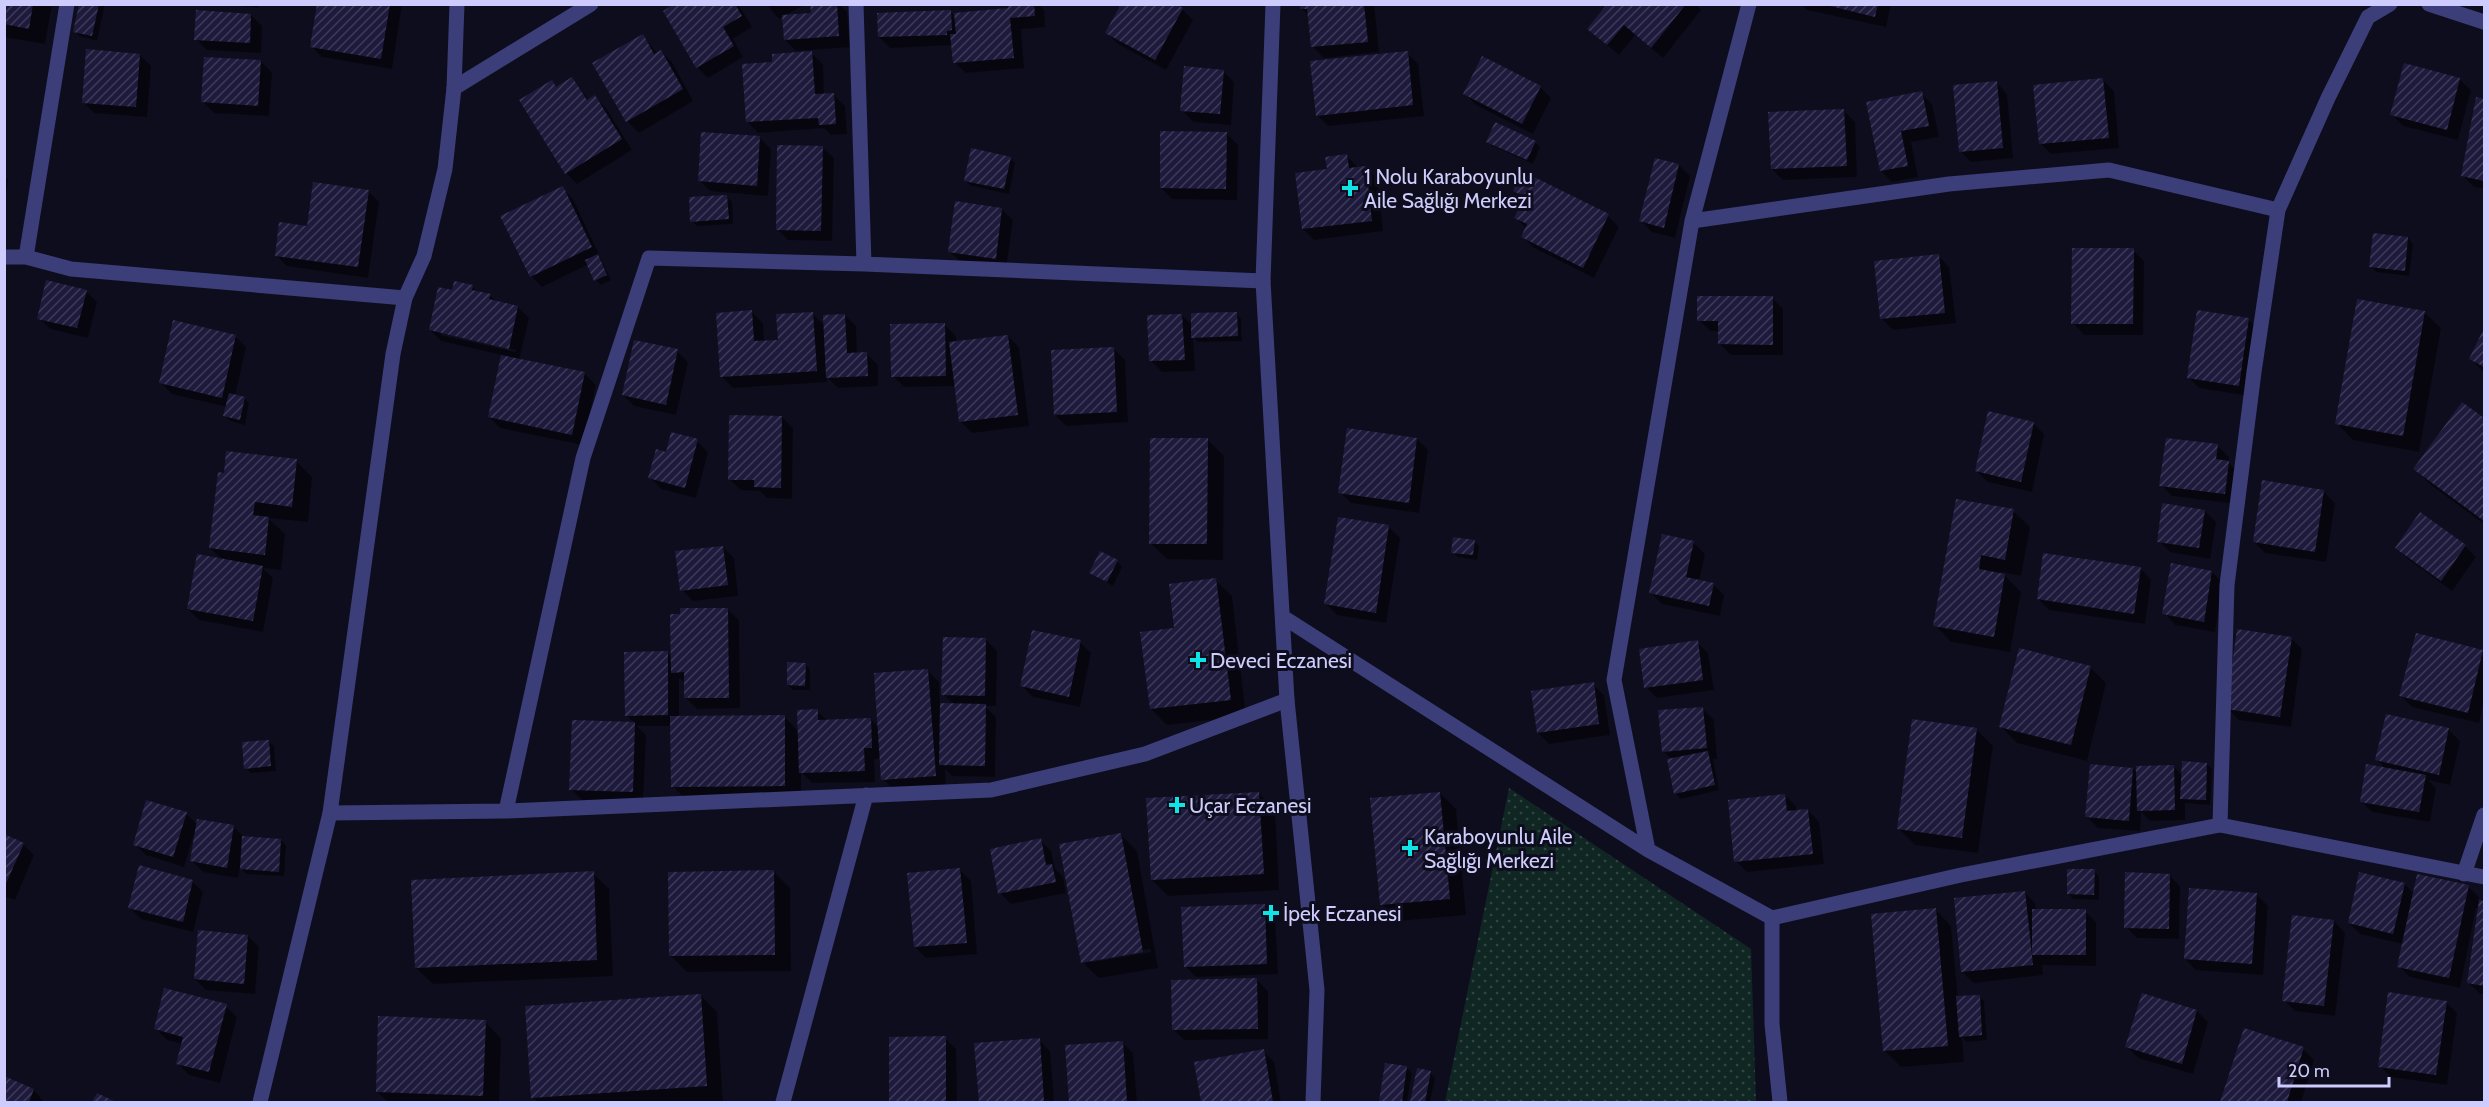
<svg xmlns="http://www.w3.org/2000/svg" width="2489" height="1107" viewBox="0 0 2489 1107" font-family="Cabin,sans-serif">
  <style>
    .grass { fill: url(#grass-dots) }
    .shadow { fill: #0007; fill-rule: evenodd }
    .building { fill: url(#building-hatch) }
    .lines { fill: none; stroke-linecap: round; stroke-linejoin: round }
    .minor { stroke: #3b3e79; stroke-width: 15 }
    .tertiary { stroke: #3b3e79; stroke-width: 15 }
    .poi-dot { fill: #0fe3e5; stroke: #0e0d1d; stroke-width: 2 }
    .labels { text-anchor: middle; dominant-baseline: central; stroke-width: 6; stroke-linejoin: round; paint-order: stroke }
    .poi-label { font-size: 21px; fill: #cdccfc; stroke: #0e0d1d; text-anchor: start }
  </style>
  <defs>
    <pattern id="grass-dots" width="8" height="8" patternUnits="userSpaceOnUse" patternTransform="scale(1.5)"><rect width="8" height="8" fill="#102623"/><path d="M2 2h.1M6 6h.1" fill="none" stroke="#324444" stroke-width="1.8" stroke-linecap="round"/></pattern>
    <pattern id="building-hatch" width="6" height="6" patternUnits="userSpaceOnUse" patternTransform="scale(1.5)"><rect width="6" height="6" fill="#1e1a3c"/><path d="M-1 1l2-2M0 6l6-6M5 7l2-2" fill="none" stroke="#3e3a59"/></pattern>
  </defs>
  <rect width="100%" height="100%" fill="#0e0d1d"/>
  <path class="grass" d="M1509 788 1751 949 1756 1102H1445Z"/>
  <path class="shadow" d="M4 4H52L45 44 4 37Z
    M80 4H105L97 41 79 36 74 31Z
    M217 4H259V8Z
    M318 4H402L392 69 322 57 311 46Z
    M677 4H738L752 27 733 39 743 57 708 78 697 67Z
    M766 4H806L784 16 812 14V4H839L847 12 850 47 796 51 785 40 783 16 779 19Z
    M1010 4H1038L1044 10 1045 27 1021 29 1024 68 966 73 954 62 953 45 890 48 879 37 950 11 956 17 1010 10Z
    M1174 4 1182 9 1193 20 1166 70 1118 44 1107 33Z
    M1301 4H1374L1379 52 1324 58 1313 47 1309 16 1302 9Z
    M1609 4H1696L1701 10 1663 58 1635 35 1619 55 1600 39Z
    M1801 4H1891L1886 27 1807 10Z
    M251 15 262 26 261 53 207 50 196 39Z
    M643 36 657 53 661 51 672 62 693 101 639 133 628 122 594 63Z
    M811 53 823 64 824 95H834L845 106 847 134 831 135 824 128 758 133 747 121 774 63Z
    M1407 53 1418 64 1424 116 1328 126 1317 115Z
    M140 55 151 66 147 117 94 113 83 102Z
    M261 61 272 73 269 116 214 113 203 102Z
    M1223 71 1234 82 1231 125 1193 122 1182 110Z
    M572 79 589 100 595 97 606 108 632 150 577 184 566 173 552 82 557 88Z
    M2459 79 2471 90 2458 140 2403 126 2392 115Z
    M2103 80 2114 91 2119 148 2051 154 2040 143Z
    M1996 82 2007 94 2013 158 1971 162 1960 151Z
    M1540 87 1551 98 1533 134 1476 105 1465 94Z
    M1921 93 1932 104 1939 137 1911 142 1918 177 1892 182 1881 171 1868 103Z
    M2477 99 2484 100V189L2474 187 2463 176Z
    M1844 111 1855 122 1857 177 1783 180 1772 169Z
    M1227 134 1238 145 1237 200 1172 199 1161 188Z
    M760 138 771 149 768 196 710 191 699 180Z
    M1488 141 1535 142 1540 147 1533 164 1493 146Z
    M822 147 834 158 832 241 788 240 777 229Z
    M1347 156 1358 168 1366 167 1377 178 1383 231 1314 240 1303 229Z
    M1010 158 1015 163 1009 194 971 186 966 181Z
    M1679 165 1690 176 1675 238 1652 232 1641 221Z
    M1523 173 1608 216 1619 227 1594 278 1534 248 1523 237 1527 229 1516 218 1524 201 1514 191Z
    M4 176 8 180 4 212Z
    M562 188 573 199 611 280 601 285 596 280 589 264 542 287 531 276Z
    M368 191 379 202 368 278 287 266 276 255 308 228Z
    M727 197 732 202 733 224 697 226 692 221Z
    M1001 209 1013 220 1006 269 961 262 949 251Z
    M2408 238 2413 244 2409 276 2376 272 2371 267Z
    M2133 250 2144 261 2143 335H2084L2073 323Z
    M1938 255 1949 267 1956 323 1893 330 1882 319Z
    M472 286 478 293 490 295 497 303 518 307 529 318 519 360 585 374 596 385 583 445 500 428 489 417 502 355 441 341 430 330 454 292ZM441 332 516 350V352L441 335Z
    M86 291 97 302 88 338 50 329 39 318Z
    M1772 298 1783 309V355H1731L1720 344V331H1710L1699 320Z
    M752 312 763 323 764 342 779 341 812 313 825 326 845 315 856 326 857 354H867L878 365V386L838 388 827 377V382L733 388 722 377Z
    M2424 312 2441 328 2419 452 2353 440 2337 424Z
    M1236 313 1241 319 1242 341 1198 342 1193 337 1195 371 1162 372 1151 361 1182 315 1193 326Z
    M2248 319 2259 330 2249 396 2199 388 2188 377Z
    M945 325 956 336V343L1008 336 1019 347 1029 426 972 433 961 422 956 386 904 387 893 376Z
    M2484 332V373L2471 359Z
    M235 336 246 347 235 396 244 398 249 403 245 425 230 421 225 416 227 407 172 394 161 383Z
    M1114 349 1125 360 1128 422 1066 426 1055 415Z
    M677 351 688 362 676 415 634 406 623 395Z
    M2462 404 2484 420V524L2431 485 2415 469Z
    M782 417 793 428 792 499 767 498 760 491 741 490 729 479Z
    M2033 423 2044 434 2032 492 1988 482 1976 471Z
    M1417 439 1428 450 1419 513 1351 503 1340 492Z
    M1208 440 1224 456 1223 560 1167 559 1150 543Z
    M697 441 708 452 696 498 661 489 650 477Z
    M2218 446 2229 457 2228 462 2239 473 2236 504 2172 496 2161 485Z
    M296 461 312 477 308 522 268 518 285 534 281 570 263 568 273 578 263 632 199 620 188 609 223 560 210 548 225 474Z
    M2324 492 2335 503 2326 562 2265 553 2254 542Z
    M1957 501 2013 511 2030 527 2021 576 2001 572 2021 592 2010 652 1951 642 1935 625Z
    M2205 511 2216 522 2210 559 2170 552 2159 541Z
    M1389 527 1400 538 1386 623 1337 615 1326 604Z
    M1474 541 1479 546 1477 560 1458 557 1452 552Z
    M1694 543 1705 554 1699 581 1713 584 1724 595 1720 616 1662 604 1651 593Z
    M2465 546 2476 557 2452 591 2408 559 2397 548Z
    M723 547 734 558 738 596 693 601 682 590Z
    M1117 561 1122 567 1113 586 1091 573Z
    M2140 568 2151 580 2145 624 2049 610 2038 599Z
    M2212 572 2223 583 2215 632 2175 625 2164 613Z
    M1215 580 1232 596 1246 716 1167 725 1151 709Z
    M727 609 739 620 740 708 697 709 686 698 685 683 679 678V717L784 716 799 732 817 711 828 721 871 719 879 728 927 670 939 682 940 705H954L943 694 986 640 997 651 996 706H985L996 717 995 777 952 776 945 769 946 786 894 790 883 779 881 759H874L875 782 812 783 801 772V802L689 803 673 786 672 726H637L646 735 643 803 582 800 571 789 573 721 635 723 626 715 667 653 672 657Z
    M2417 634 2484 653V700L2479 723 2412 707 2401 696Z
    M2291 638 2302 649 2291 727 2239 720 2228 709Z
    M1080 642 1091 653 1080 707 1033 697 1022 686Z
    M1697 642 1708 653 1714 690 1657 698 1646 687Z
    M805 664 810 669V690H793L788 685Z
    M2090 667 2106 683 2087 761 2017 743 2001 727Z
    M1593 684 1604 695 1610 735 1549 744 1538 733Z
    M1703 709 1714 720 1717 759H1713L1719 790 1681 799 1675 793 1672 760 1663 751Z
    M2387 715 2449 730 2460 741 2450 785 2428 780 2436 788 2430 822 2372 812 2361 801 2387 770 2377 760Z
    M1977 730 1993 746 1978 853 1915 845 1899 829Z
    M268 741 274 746 276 771 251 773 245 768Z
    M2207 764 2212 769 2210 805 2185 803V820L2150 821 2141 812 2140 831 2098 828 2087 817 2133 769 2138 774 2174 767 2183 776Z
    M1259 793 1275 810 1279 890 1168 896 1152 880Z
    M1440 793 1456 809 1466 915 1398 921 1382 904Z
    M1785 795 1796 806V812L1808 810 1819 822 1824 864 1747 872 1736 861Z
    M186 814 198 825 233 826 245 838 281 840 286 845 284 876 246 874 240 867 238 878 203 872 192 861 196 835 194 834 184 867 146 855 134 844Z
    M1121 835 1137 851 1158 968 1099 978 1082 962ZM1150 949 1151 952 1093 962V959Z
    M4 836 23 844 34 855 15 900 4 896Z
    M1040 840 1051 851 1055 869 1063 877 1066 893 1011 904 1000 893Z
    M960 870 971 881 977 954 926 958 915 947Z
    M2094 871 2099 876V900L2073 899 2068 893Z
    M774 872 790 888 791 971 687 972 671 956Z
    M593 873 609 889 613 976 433 984 416 968Z
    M2169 875 2180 886 2179 939 2137 938 2126 927Z
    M192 881 203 892 193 932 141 919 130 908Z
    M2405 884 2414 894 2468 886 2479 897 2478 901 2484 902V994H2480L2469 983 2479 909 2476 908 2460 988 2410 977 2399 966 2403 944 2360 934 2349 923Z
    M2024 892 2035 903 2036 910 2085 911 2096 922V966L2042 965 2043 975 1974 983 1962 972Z
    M2257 895 2268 906 2263 975 2196 970 2185 959Z
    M1264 906 1275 917 1278 974 1196 977 1185 966Z
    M1935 909 1951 926 1958 998 1979 996 1984 1001 1987 1040 1966 1042 1962 1037 1964 1062 1901 1067 1885 1051Z
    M2334 921 2345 933 2335 1016 2295 1011 2284 1000Z
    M248 936 259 947 255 994 206 990 195 979Z
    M1257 980 1268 991V1039L1184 1040 1173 1029Z
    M701 996 717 1012 723 1102H538L533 1098Z
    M2446 1002 2457 1013 2447 1085 2391 1077 2380 1066Z
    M226 1006 237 1017 220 1083 189 1075 178 1064 183 1044 167 1040 156 1029Z
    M2197 1011 2208 1022 2193 1074 2138 1058 2127 1047Z
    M485 1022 501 1038 499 1102H388L377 1092Z
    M2245 1030 2303 1049 2314 1060 2301 1102H2222Z
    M890 1038H945L956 1049 957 1102H890Z
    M1039 1040 1050 1051 1054 1102H980L976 1045Z
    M1122 1042 1133 1053 1137 1102H1071L1066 1047Z
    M1263 1051 1274 1062 1281 1102H1202L1196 1063Z
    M1407 1068 1412 1073 1407 1102H1383L1381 1101Z
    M1418 1070 1430 1072 1435 1078 1430 1102H1412Z
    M4 1078 34 1090 44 1102H4Z"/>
  <path class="building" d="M4 4H33L29 29 4 24Z
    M79 4H99L92 36 73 32Z
    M317 4H390L381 59 310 47Z
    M674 4H735L742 16 723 27 734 46 696 68 663 11Z
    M810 4H837L839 36 784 40 782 15 811 13Z
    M1008 4H1034L1035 16 1010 18 1014 58 953 63 950 34H956L954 13 1008 8Z
    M1121 4H1177L1183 8 1155 60 1105 33Z
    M1300 4H1364L1368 42 1311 47 1307 9H1300Z
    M1607 4H1686L1651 48 1624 25 1607 45 1587 29Z
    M1822 4H1878L1875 17Z
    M196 10 251 14 250 43 194 40Z
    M951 10 952 30 947 31V35L878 37 877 13Z
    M643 34 654 54 661 50 683 89 626 122 592 63Z
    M86 49 140 54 136 107 82 103Z
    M812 51 815 94 834 93 836 124 819 125 818 118 746 122 742 64 772 62V54Z
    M1408 51 1413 105 1316 116 1310 61Z
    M1482 56 1541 86 1522 124 1463 94Z
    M204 57 261 60 258 106 201 102Z
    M2404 63 2460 78 2447 130 2390 115Z
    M1184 66 1224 70 1220 114 1180 111Z
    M572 77 587 100 595 95 622 139 565 174 519 100 552 80 556 87Z
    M2103 78 2109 138 2039 144 2033 85Z
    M1997 81 2003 148 1959 152 1953 85Z
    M1922 91 1929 126 1901 131 1908 166 1880 171 1866 102Z
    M2476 97 2484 99V181L2461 176Z
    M1844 109 1847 166 1771 169 1768 112Z
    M1495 122 1536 141 1527 160 1486 142Z
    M1160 131 1227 132 1226 189 1160 188Z
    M701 132 760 136 757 186 698 181Z
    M777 145 823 146 821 231 776 230Z
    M971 148 1011 157 1004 189 964 181Z
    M1347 154 1349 168 1366 166 1372 221 1302 229 1295 173 1327 169 1325 157Z
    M1655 158 1679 164 1664 228 1639 221Z
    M1522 171 1609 214 1583 268 1521 237 1527 224 1514 218 1525 197 1513 191Z
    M313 182 369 190 358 267 275 256 279 222 307 226Z
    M563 186 592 247 530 277 500 216Z
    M727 195 729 219 690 222 689 197Z
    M955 201 1002 208 996 259 948 252Z
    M2373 233 2408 237 2405 271 2369 267Z
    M2072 248H2134L2133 324H2071Z
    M598 254 607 275 594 281 585 260Z
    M1939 254 1945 313 1880 319 1874 261Z
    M46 280 87 290 77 328 37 319Z
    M454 281 473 285 472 290 491 294 489 299 518 306 509 349 429 330 438 287 452 290Z
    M1697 296H1773V345L1718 344V321H1697Z
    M2357 299 2425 311 2403 436 2335 424Z
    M752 310 754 341 778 340 776 314 813 312 817 371 720 377 716 313Z
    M2197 310 2249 318 2239 386 2187 378Z
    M1237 312 1238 336 1191 338V313Z
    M845 314 847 353 867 352 868 376 826 378 823 315Z
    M1182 314 1185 360 1149 361 1147 315Z
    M173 320 236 335 222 398 159 383Z
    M945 323 946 376 891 377 890 324Z
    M2484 328V367L2469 359Z
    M1008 335 1018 415 959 422 949 342Z
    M634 340 678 349 666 405 622 395Z
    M1114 347 1117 412 1054 415 1051 350Z
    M501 355 585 372 572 435 488 417Z
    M229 393 245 397 240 420 223 416Z
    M2462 402 2484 418V521L2413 469Z
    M1988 411 2034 422 2021 482 1975 471Z
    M729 415 782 416 781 488 754 487V480H728Z
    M1347 428 1417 438 1409 503 1338 493Z
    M671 432 698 439 685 488 648 478 656 449 666 452Z
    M1150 438H1208L1207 544H1149Z
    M2166 438 2218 444 2216 459 2229 461 2225 494 2159 486Z
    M226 451 297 459 292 507 255 502 253 515 269 517 265 555 209 548 218 472 224 473Z
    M2262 480 2324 490 2315 552 2253 542Z
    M1956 499 2014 509 2005 560 1981 555 1979 569 2005 574 1994 637 1933 626Z
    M2162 503 2205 510 2199 548 2157 542Z
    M2420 512 2466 545 2441 581 2395 548Z
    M1338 517 1389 525 1376 613 1324 604Z
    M1662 534 1694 541 1686 577 1714 583 1709 606 1649 593Z
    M1453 537 1475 540 1473 555 1451 553Z
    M723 546 728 585 680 591 675 551Z
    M1100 551 1118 560 1107 582 1089 573Z
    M2043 553 2141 567 2134 614 2037 599Z
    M197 554 263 566 253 621 187 609Z
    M2171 563 2212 571 2204 622 2162 614Z
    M1216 578 1231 700 1150 709 1140 632 1174 628 1169 584Z
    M680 608H728L729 698H684V672L671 673 670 614H680Z
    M2237 629 2292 637 2280 717 2226 709Z
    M1032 630 1081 640 1069 697 1020 686Z
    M2416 633 2483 650 2468 713 2399 696Z
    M943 637 986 638 985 696 941 695Z
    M1698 640 1703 680 1644 688 1639 649Z
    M2019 648 2091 666 2071 745 1999 727Z
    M668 651V715L625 716 624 652Z
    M787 662 806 663 805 686 787 685Z
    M928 669 936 776 881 780 874 673Z
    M1594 682 1599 724 1537 733 1531 691Z
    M940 703 986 704 985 766 939 765Z
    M1703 707 1707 748 1662 752 1658 710Z
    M818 709V720L871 718 872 748H864L865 771 799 773 797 710Z
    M2386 714 2449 728 2439 775 2375 760Z
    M785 715V786L671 787 670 716Z
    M1912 719 1977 728 1962 838 1897 829Z
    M572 720 635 722 633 792 569 790Z
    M269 740 271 766 244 769 242 742Z
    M1708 751 1715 785 1674 794 1667 759Z
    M2182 761 2207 763 2206 800 2180 799Z
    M2090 764 2133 768 2129 821 2085 817Z
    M2366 764 2426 775 2419 812 2360 802Z
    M2174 765 2175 810 2137 811 2136 766Z
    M1259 792 1264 874 1151 880 1146 798Z
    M1440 792 1450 899 1380 905 1370 798Z
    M1785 794 1787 811 1808 809 1813 854 1734 862 1728 800Z
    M146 800 187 812 173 857 133 845Z
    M197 819 234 825 227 868 190 861Z
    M1121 833 1143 952 1081 963 1059 844Z
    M4 834 24 843 4 888Z
    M242 836 281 839 279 872 240 869Z
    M1041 838 1046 865 1052 864 1056 882 998 894 990 849Z
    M139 865 193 880 183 922 128 908Z
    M960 868 967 943 914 947 907 873Z
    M2067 869H2095L2094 895 2067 894Z
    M774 870 775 955 669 956 668 872Z
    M594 871 597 960 415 968 411 880Z
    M2125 872 2170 874 2169 929 2124 928Z
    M2359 872 2405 883 2393 934 2348 923Z
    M2417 874 2469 885 2449 978 2397 967Z
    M2189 888 2257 893 2252 964 2184 959Z
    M2025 891 2033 965 1961 972 1954 898Z
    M2479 900 2484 901V986L2467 983Z
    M1265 904 1267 964 1184 967 1181 907Z
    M1936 908 1948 1046 1883 1051 1871 914Z
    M2032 909H2086V955H2032Z
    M2292 915 2334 920 2324 1006 2282 1001Z
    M198 930 248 935 244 984 194 979Z
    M1257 978 1258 1029 1172 1030 1171 980Z
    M164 988 227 1004 209 1072 176 1064 183 1037 154 1029Z
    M2388 992 2447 1001 2436 1075 2378 1067Z
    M2142 993 2197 1010 2182 1064 2125 1047Z
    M701 994 707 1086 531 1098 525 1006Z
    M1980 995 1982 1035 1959 1037 1956 996Z
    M378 1016 486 1020 483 1096 376 1092Z
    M2244 1028 2304 1047 2287 1102H2220Z
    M946 1036V1102H889V1037Z
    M1040 1038 1044 1102H979L974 1043Z
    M1123 1041 1127 1102H1069L1065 1045Z
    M1264 1049 1273 1102H1201L1194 1062Z
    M1385 1063 1407 1066 1402 1102 1379 1101Z
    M1417 1068 1431 1071 1425 1102H1410Z
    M4 1076 34 1089 29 1102H4Z
    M97 1093 116 1102H92Z"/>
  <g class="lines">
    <path class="minor" d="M856 4 864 264
      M2429 4 2484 22
      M454 88 591 4
      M1692 221 1949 184 2109 170 2278 210 2328 98 2368 17 2390 4
      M4 257H26L71 269 405 298
      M26 257 67 4
      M1283 617 1648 850 1614 680 1692 221 1749 4
      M506 811 583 458 649 258 864 264 1263 281
      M330 813 506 811 991 790 1145 754 1287 700
      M2220 825 2227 585 2254 372 2278 210
      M1648 850 1772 918V1024L1780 1102
      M2464 874 2484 815
      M1772 918 1961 875 2220 825 2484 877
      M783 1102 866 795"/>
    <path class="tertiary" d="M1273 4 1263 281 1287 700 1317 990 1313 1102
      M260 1102 330 813 393 354 405 298 424 256 445 169 454 88 457 4"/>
  </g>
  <g class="poi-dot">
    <path d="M1347 179h6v6h6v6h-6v6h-6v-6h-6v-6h6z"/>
    <path d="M1195 651h6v6h6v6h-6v6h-6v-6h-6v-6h6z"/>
    <path d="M1174 796h6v6h6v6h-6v6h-6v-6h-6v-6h6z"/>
    <path d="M1407 839h6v6h6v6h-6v6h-6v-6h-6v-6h6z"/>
    <path d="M1268 904h6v6h6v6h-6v6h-6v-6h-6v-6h6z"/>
  </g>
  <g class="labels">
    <g class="poi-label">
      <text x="1364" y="176">1 Nolu Karaboyunlu<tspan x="1364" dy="24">Aile Sağlığı Merkezi</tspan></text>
      <text x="1210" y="660">Deveci Eczanesi</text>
      <text x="1189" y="805">Uçar Eczanesi</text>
      <text x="1424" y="836">Karaboyunlu Aile<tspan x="1424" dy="24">Sağlığı Merkezi</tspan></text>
      <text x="1283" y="913">İpek Eczanesi</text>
    </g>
  </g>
  <rect width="2489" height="1107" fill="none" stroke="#cdccfc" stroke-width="12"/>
  <path d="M2279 1077v9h110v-9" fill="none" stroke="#cdccfc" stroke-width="3"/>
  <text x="2288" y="1077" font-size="18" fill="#cdccfc" stroke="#0e0d1d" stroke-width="4.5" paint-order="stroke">20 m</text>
</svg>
